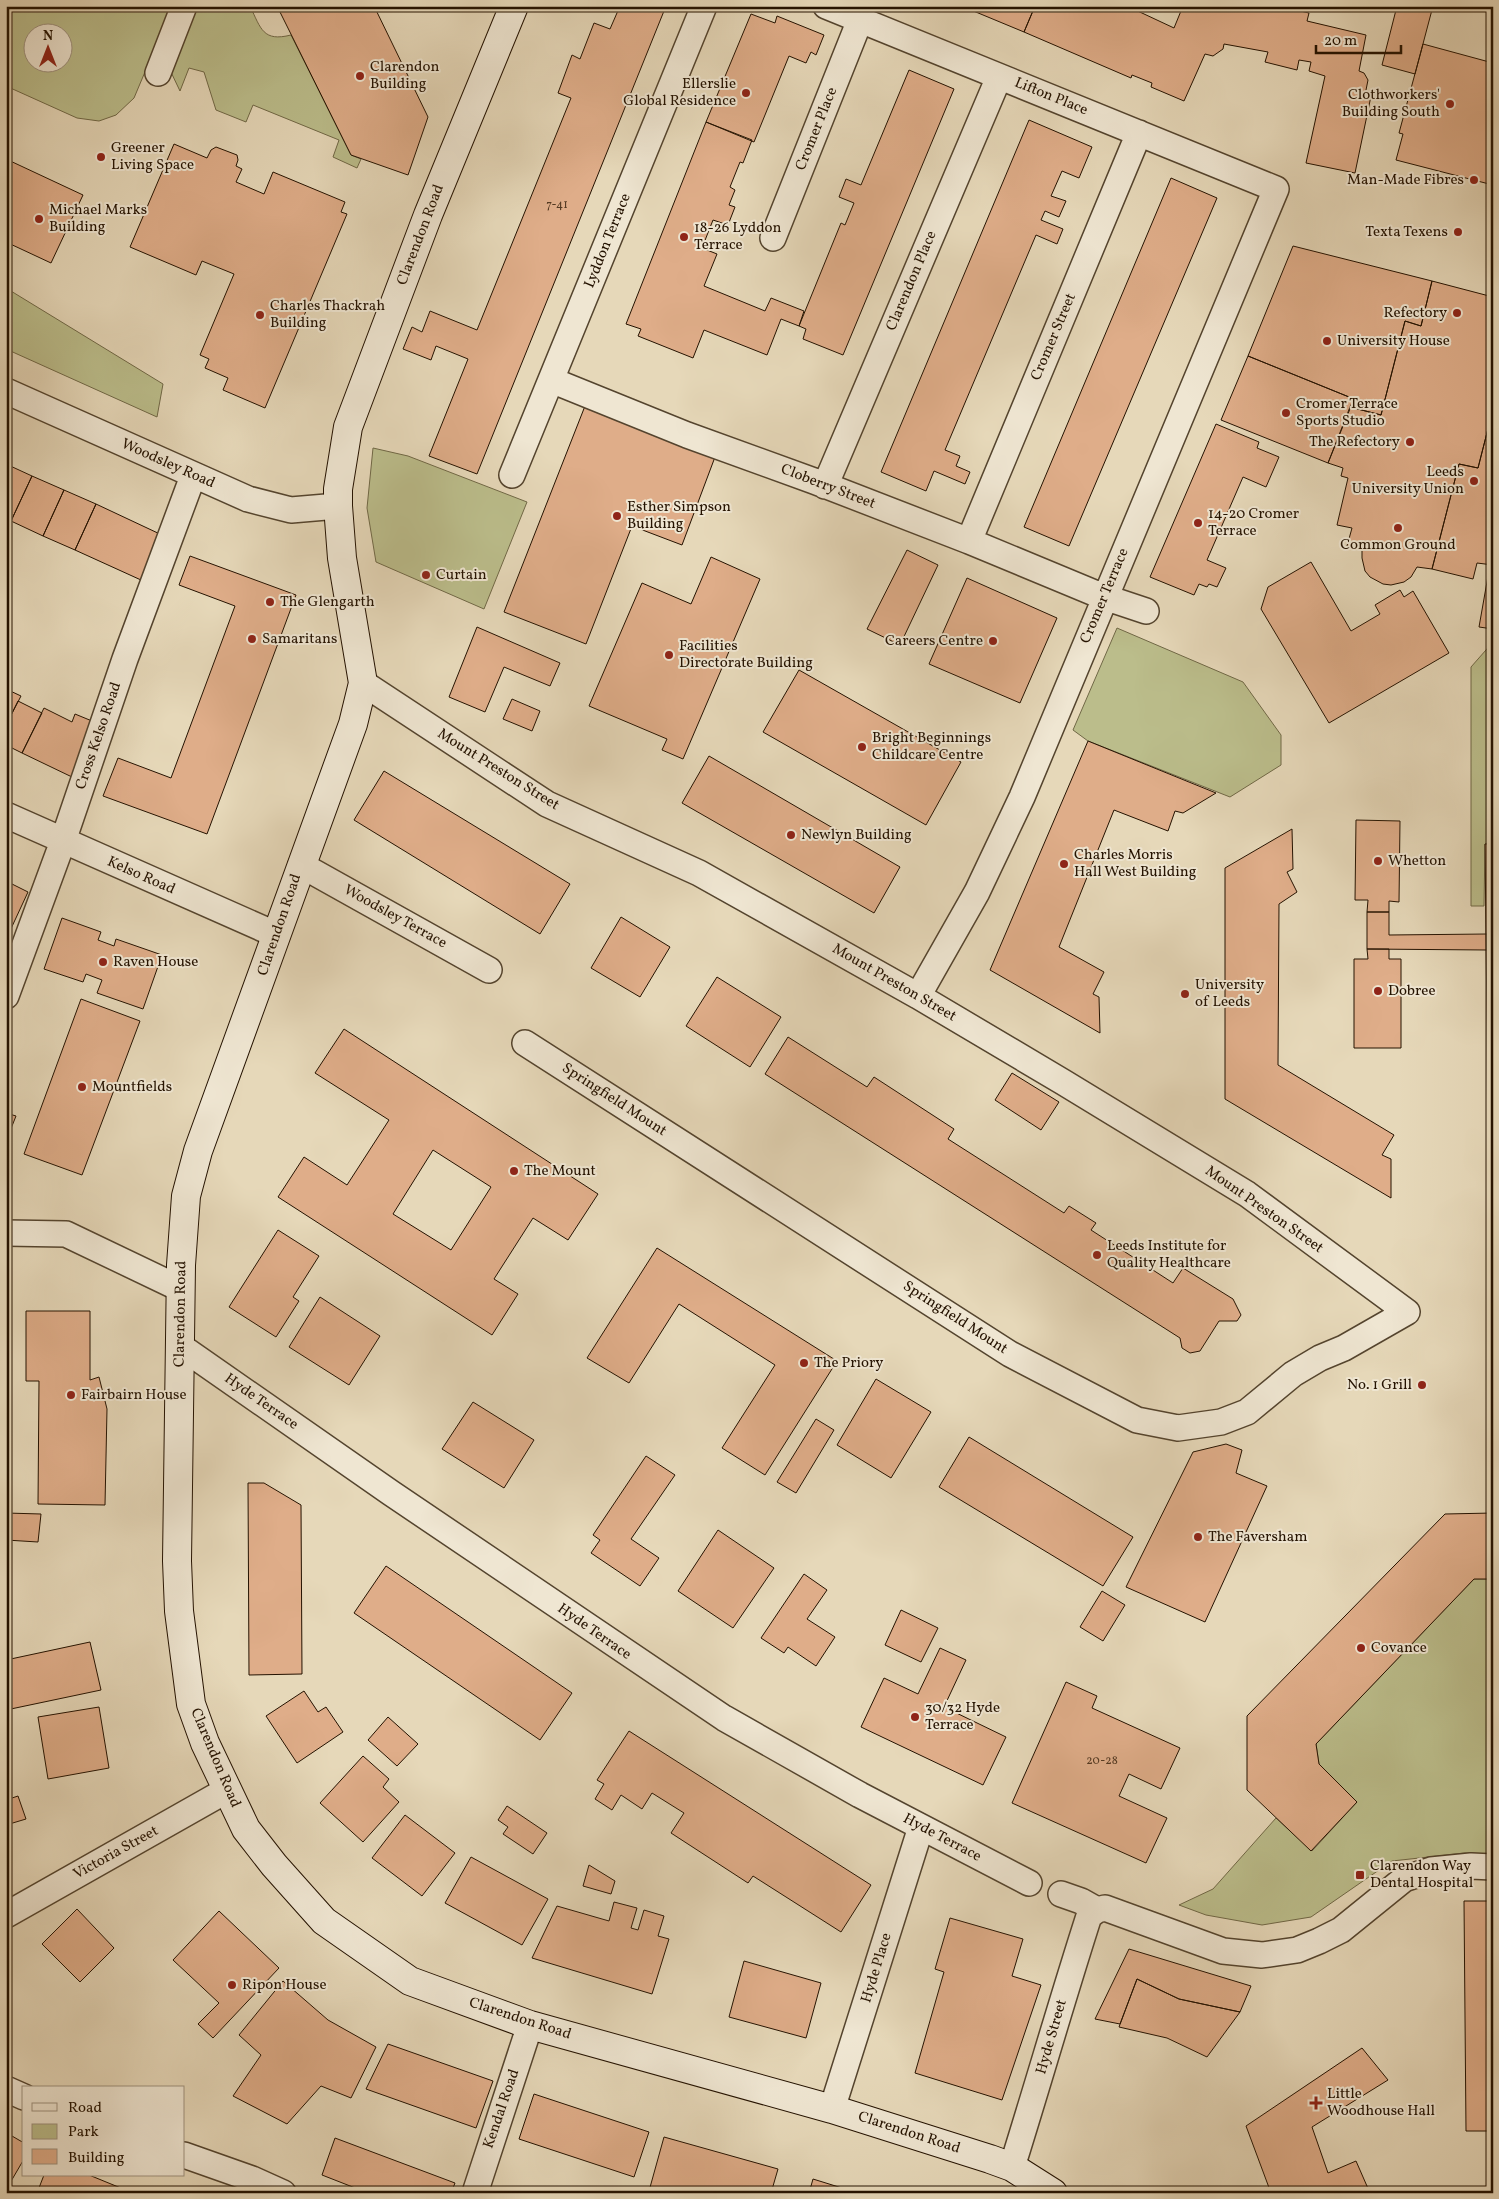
<svg xmlns="http://www.w3.org/2000/svg" width="1499" height="2199" viewBox="0 0 1499 2199" font-family="Vollkorn,serif">
  <style>
    .green { fill: #bbbd8b; stroke: #706846; fill-rule: evenodd }
    .building { fill: #dfad89; stroke: #241200; fill-rule: evenodd }
    .lines { fill: none; stroke-linecap: round; stroke-linejoin: round }
    .street-casing { stroke: #54442e; stroke-width: 28 }
    .secondary-casing { stroke: #241200; stroke-width: 30 }
    .street { stroke: #efe6d2; stroke-width: 25 }
    .secondary { stroke: #efe6d2; stroke-width: 28 }
    .poi-dot { fill: #8f2418; stroke: #efe6d2; stroke-width: 2 }
    .labels { text-anchor: middle; dominant-baseline: central; stroke-width: 4; stroke-linejoin: round; paint-order: stroke }
    .number-label { font-size: 12px; fill: #533922 }
    .poi-label { font-size: 15px; fill: #241200; stroke: #efe6d2; text-anchor: start }
    .street-label { font-size: 15px; fill: #241200; stroke: #efe6d2 }
  </style>
  <rect width="100%" height="100%" fill="#e6d8b9"/>
  <filter id="stains"><feTurbulence type="fractalNoise" baseFrequency=".004" numOctaves="4"/><feColorMatrix values="0 0 0 0 .2 0 0 0 0 .09 0 0 0 0 .02 0 0 0 .5 -.17"/></filter>
  <radialGradient id="worn" r=".72"><stop offset=".6" stop-color="#630" stop-opacity="0"/><stop offset="1" stop-color="#630" stop-opacity=".3"/></radialGradient>
  <path class="green" d="M6 6H250C261 29 263 42 291 35L351 155 361 159 357 168 333 157 339 140 253 105 246 122 216 110 204 72 189 68 180 91 169 68 150 60 134 98 116 115 99 121 77 118 6 86ZM32 32H62V62H32Z
    M6 288 163 384 157 417 6 349Z
    M373 448 408 456 527 502 484 609 376 562 367 508Z
    M1117 628 1243 682 1281 735V765L1230 797 1088 741 1073 730Z
    M1493 642V844H1485L1484 906H1471V667Z
    M1474 1579H1493V1854L1465 1853 1392 1861 1311 1917 1262 1925 1206 1915 1179 1905 1213 1889 1276 1818 1312 1851 1357 1802 1319 1764 1316 1744Z"/>
  <path class="building" d="M277 6H374L428 117 408 175 351 155Z
    M620 6H666L477 474 429 456 468 359 436 346 431 360 403 349 412 327 422 332 430 311 477 330 571 98 558 93 572 55 580 59 594 23 610 29Z
    M973 6H1035L1024 32 971 10Z
    M1035 6H1127L1174 28 1183 6H1279L1309 13 1307 21 1366 35 1359 71 1364 73 1368 80 1365 95 1371 96 1355 173 1306 163 1325 76 1309 71 1311 62 1299 60 1297 70 1265 62 1268 52 1224 44 1223 49 1213 56 1205 54 1184 101 1151 87 1152 83 1132 75 1131 78 1024 32Z
    M1397 6H1433L1415 74 1382 65Z
    M751 14 775 23 777 16 824 35 816 55 811 52 806 63 789 56 754 142 706 122Z
    M1423 44 1493 63V185L1396 160 1403 134 1399 133Z
    M909 70 954 89 843 355 803 339 806 329 799 326 841 223 845 225 854 203 839 197 846 179 861 185Z
    M1029 120 1092 147 1079 178 1062 171 1051 196 1066 201 1059 217 1045 211 1041 220 1063 229 1057 244 1036 235 945 450 960 456 956 466 970 472 965 484 934 471 926 491 881 472Z
    M706 122 752 140 743 163 740 162 730 187 735 190 729 205 735 207 728 225 713 220 702 248 717 254 704 286 765 311 771 298 804 311 799 326 781 319 767 355 704 330 693 358 638 336 641 329 626 324Z
    M174 144 207 158 211 150 216 147 237 155 238 160 236 166 242 169 236 182 264 194 273 172 345 202 341 212 347 214 265 408 223 390 228 378 205 368 209 359 200 355 234 274 202 261 196 275 130 247Z
    M6 159 83 195 51 263 6 242Z
    M1171 178 1217 198 1069 546 1024 527Z
    M1293 246 1432 281 1421 326 1405 321 1381 415 1350 407 1354 399 1248 356Z
    M1432 281 1493 297V409L1478 468 1459 464 1432 569 1417 567 1411 577 1404 582 1391 585 1383 584 1370 577 1365 571 1362 558V550L1347 546 1352 528 1337 525 1348 478 1341 476 1343 468 1328 463 1350 407 1381 415 1405 321 1421 326Z
    M1248 356 1354 399 1328 463 1221 420Z
    M585 406 715 457 682 545 632 526 586 644 504 612Z
    M1493 409V565L1477 563 1473 579 1432 569 1459 464 1478 468Z
    M1216 424 1259 442 1257 448 1279 457 1266 487 1243 477 1207 560 1226 568 1217 587 1209 584 1207 587 1199 584 1194 595 1150 577Z
    M6 464 32 476 11 521 6 519Z
    M32 476 64 490 43 536 11 521Z
    M64 490 96 504 75 550 43 536Z
    M96 504 162 535 141 580 75 550Z
    M907 550 938 565 900 645 867 629Z
    M190 556 296 595 207 834 103 796 118 758 171 778 235 606 179 585Z
    M711 557 760 579 683 759 662 750 667 739 589 706 642 583 691 604Z
    M1311 562 1351 631 1380 614 1375 605 1400 590 1404 597 1413 591 1449 653 1329 723 1261 609 1268 587Z
    M1488 576 1493 577V629L1479 627Z
    M967 578 1057 618 1020 703 929 664Z
    M477 627 560 663 550 686 504 667 485 712 449 697Z
    M799 670 961 762 926 825 763 732Z
    M6 689 21 696 6 725Z
    M512 699 540 711 532 731 503 719Z
    M18 701 42 713 22 753 6 745V725Z
    M44 708 72 722 75 714 92 721 72 777 22 753Z
    M1088 741 1216 793 1183 813 1175 811 1168 831 1114 810 1059 947 1104 972 1093 994 1099 997 1100 1033 990 970Z
    M709 756 900 867 874 913 682 803Z
    M384 771 570 884 540 934 354 820Z
    M1356 820 1400 821 1399 902 1389 901V912H1367L1368 900H1355Z
    M1292 829 1293 869 1287 872 1297 892 1279 904 1278 1065 1394 1135 1382 1155 1391 1159V1198L1225 1099V868Z
    M1485 844H1493V1026H1487Z
    M6 881 28 892 9 933 6 932Z
    M1367 912H1389V935L1487 934V950L1367 949Z
    M621 917 670 947 640 997 591 968Z
    M62 918 101 932 98 940 114 946 116 939 162 955 143 1009 97 993 102 980 86 974 83 982 44 969Z
    M1367 949H1389V959H1401V1048H1354V959H1368Z
    M717 977 781 1017 750 1067 686 1026Z
    M81 999 140 1021 82 1175 24 1154Z
    M1487 1026H1493V1322H1489Z
    M344 1029 598 1194 568 1240 533 1218 494 1279 518 1294 492 1335 278 1197 304 1157 347 1185 389 1120 315 1073ZM433 1150 491 1187 451 1250 393 1214Z
    M788 1037 867 1087 874 1077 954 1129 948 1139 1064 1213 1069 1206 1096 1223 1091 1230 1173 1283 1183 1268 1233 1299 1241 1315 1237 1321H1219L1200 1351 1190 1353 1182 1348 1180 1338 765 1074Z
    M1012 1073 1059 1102 1041 1130 995 1100Z
    M6 1113 16 1116 6 1141Z
    M278 1230 319 1256 293 1297 299 1301 276 1337 229 1307Z
    M657 1248 837 1361 765 1475 722 1448 775 1365 679 1304 629 1383 587 1358Z
    M320 1297 380 1336 349 1385 289 1347Z
    M26 1311H90V1380L99 1377 107 1409 105 1505 38 1504 39 1381H26Z
    M1489 1322H1493V1388H1489Z
    M876 1379 931 1412 891 1478 837 1445Z
    M473 1402 534 1440 504 1488 442 1449Z
    M816 1419 834 1430 796 1493 777 1482Z
    M969 1437 1133 1537 1103 1586 939 1487Z
    M1226 1444 1242 1450 1236 1473 1267 1486 1205 1622 1126 1587 1193 1452Z
    M646 1456 675 1475 631 1539 659 1558 640 1586 591 1553 600 1540 593 1535Z
    M248 1483H264L301 1505 302 1674 249 1675Z
    M6 1513 41 1514 38 1542 6 1540Z
    M1493 1513V1579H1474L1316 1744 1319 1764 1357 1802 1311 1851 1247 1790V1716L1445 1514Z
    M718 1530 774 1568 733 1628 678 1591Z
    M386 1566 572 1693 540 1740 354 1613Z
    M804 1574 827 1590 807 1619 835 1637 816 1666 788 1647 784 1653 761 1638Z
    M1102 1591 1125 1605 1103 1641 1080 1627Z
    M901 1610 938 1628 921 1662 885 1645Z
    M90 1642 101 1690 6 1710V1660Z
    M940 1648 966 1660 944 1707 1006 1737 983 1785 861 1727 884 1678 918 1694Z
    M1066 1682 1097 1696 1092 1708 1180 1748 1161 1789 1129 1774 1119 1796 1167 1818 1146 1863 1012 1803Z
    M304 1691 318 1712 326 1707 343 1732 297 1763 266 1716Z
    M99 1707 109 1768 48 1779 38 1717Z
    M388 1717 418 1744 397 1766 368 1740Z
    M629 1731 871 1885 841 1932 753 1876 748 1883 671 1833 684 1813 652 1793 642 1809 621 1795 612 1810 595 1799 604 1784 597 1780Z
    M363 1756 389 1779 383 1787 399 1802 363 1842 320 1803Z
    M18 1796 26 1819 6 1825V1800Z
    M507 1806 547 1833 533 1854 503 1834 508 1827 498 1820Z
    M405 1815 455 1853 422 1896 372 1858Z
    M471 1857 548 1899 522 1945 445 1903Z
    M589 1865 615 1881 611 1894 583 1886Z
    M1464 1901H1493V2131H1466Z
    M614 1902 637 1908 631 1928 638 1930 644 1910 664 1916 658 1936 669 1939 652 1994 532 1958 557 1906 609 1921Z
    M77 1909 114 1948 80 1982 42 1944Z
    M219 1911 279 1968 213 2038 198 2024 219 2003 173 1960Z
    M950 1918 1023 1939 1012 1976 1041 1985 1002 2100 915 2073 944 1972 935 1969Z
    M1129 1949 1251 1986 1240 2012 1179 1999 1137 1979 1120 2024 1095 2019Z
    M744 1961 821 1983 806 2038 729 2017Z
    M1137 1979 1179 1999 1240 2012 1207 2057 1167 2038 1119 2027Z
    M283 1981 328 2020 376 2047 351 2098 321 2086 287 2124 233 2096 261 2055 239 2035Z
    M388 2044 493 2081 476 2128 366 2089Z
    M1362 2048 1388 2080 1312 2127 1328 2173 1356 2161 1370 2193H1271L1246 2126Z
    M534 2094 649 2132 634 2177 519 2139Z
    M12 2136 24 2143V2159L10 2183 6 2181V2147Z
    M664 2137 778 2169 771 2193H657L649 2191Z
    M335 2138 455 2183 451 2193H368L322 2175Z
    M44 2175H89L133 2193H37Z
    M813 2179 858 2193H809Z"/>
  <g class="lines">
    <defs>
      <path id="street" d="M826 6 1276 189 1022 797 977 892 918 996
        M158 73 184 6
        M773 238 860 20
        M551 380 687 435 814 481 969 541 1104 597 1146 611
        M6 391 248 499 291 510 338 506
        M512 475 704 6
        M825 486 999 77
        M969 541 1139 133
        M363 683 547 804 699 873 918 996 1063 1082 1247 1194 1407 1312 1344 1348 1320 1358 1293 1374 1247 1412 1221 1422 1178 1428 1137 1420 1010 1354 525 1043
        M6 815 277 935
        M301 865 489 970
        M6 996 63 841 125 659 193 476
        M6 1233 66 1234 181 1289
        M180 1346 391 1493 724 1718 860 1795 1029 1883
        M1061 1894 1081 1901 1097 1910 1105 1908 1223 1951 1262 1955 1297 1950 1319 1941 1341 1930 1404 1879 1431 1870 1471 1866 1493 1867
        M6 1915 227 1790
        M6 2089 24 2097
        M832 2109 921 1827
        M184 2155 252 2179 283 2193
        M1012 2167C1038 2084 1062 2000 1089 1916L1097 1910
        M475 2193 530 2025"/>
      <path id="secondary" d="M514 6 428 215 348 427 338 489V506L342 558 363 683 353 724 198 1151 186 1196 181 1265 177 1561 179 1611 191 1704 205 1743 246 1829 274 1865 324 1921 410 1981 530 2025 832 2109 990 2159 1012 2167 1053 2193"/>
    </defs>
    <use href="#street" class="street-casing"/>
    <use href="#secondary" class="secondary-casing"/>
    <use href="#street" class="street"/>
    <use href="#secondary" class="secondary"/>
  </g>
  <g class="poi-dot">
    <circle cx="360" cy="76" r="5"/>
    <circle cx="746" cy="93" r="5"/>
    <circle cx="1450" cy="104" r="5"/>
    <circle cx="101" cy="157" r="5"/>
    <circle cx="1474" cy="180" r="5"/>
    <circle cx="39" cy="219" r="5"/>
    <circle cx="1458" cy="232" r="5"/>
    <circle cx="684" cy="237" r="5"/>
    <circle cx="1457" cy="313" r="5"/>
    <circle cx="260" cy="315" r="5"/>
    <circle cx="1327" cy="341" r="5"/>
    <circle cx="1286" cy="413" r="5"/>
    <circle cx="1410" cy="442" r="5"/>
    <circle cx="1474" cy="481" r="5"/>
    <circle cx="617" cy="516" r="5"/>
    <circle cx="1198" cy="523" r="5"/>
    <circle cx="1398" cy="528" r="5"/>
    <circle cx="426" cy="575" r="5"/>
    <circle cx="270" cy="602" r="5"/>
    <circle cx="252" cy="639" r="5"/>
    <circle cx="993" cy="641" r="5"/>
    <circle cx="669" cy="655" r="5"/>
    <circle cx="862" cy="747" r="5"/>
    <circle cx="791" cy="835" r="5"/>
    <circle cx="1378" cy="861" r="5"/>
    <circle cx="1064" cy="864" r="5"/>
    <circle cx="103" cy="962" r="5"/>
    <circle cx="1378" cy="991" r="5"/>
    <circle cx="1185" cy="994" r="5"/>
    <circle cx="82" cy="1087" r="5"/>
    <circle cx="514" cy="1171" r="5"/>
    <circle cx="1097" cy="1255" r="5"/>
    <circle cx="804" cy="1363" r="5"/>
    <circle cx="1422" cy="1385" r="5"/>
    <circle cx="71" cy="1395" r="5"/>
    <circle cx="1198" cy="1537" r="5"/>
    <circle cx="1361" cy="1648" r="5"/>
    <circle cx="915" cy="1717" r="5"/>
    <rect x="1355" y="1870" width="10" height="10" rx="2.5"/>
    <circle cx="232" cy="1985" r="5"/>
    <path d="M1313.5 2095.5h5v5h5v5h-5v5h-5v-5h-5v-5h5z"/>
  </g>
  <g class="labels">
    <g class="number-label">
      <text x="557" y="205">7-41</text>
      <text x="1102" y="1761">20-28</text>
    </g>
    <g class="poi-label">
      <text x="370" y="67">Clarendon<tspan x="370" dy="17">Building</tspan></text>
      <text x="736" y="84" text-anchor="end">Ellerslie<tspan x="736" dy="17">Global Residence</tspan></text>
      <text x="1440" y="95" text-anchor="end">Clothworkers'<tspan x="1440" dy="17">Building South</tspan></text>
      <text x="111" y="148">Greener<tspan x="111" dy="17">Living Space</tspan></text>
      <text x="1464" y="180" text-anchor="end">Man-Made Fibres</text>
      <text x="49" y="210">Michael Marks<tspan x="49" dy="17">Building</tspan></text>
      <text x="694" y="228">18-26 Lyddon<tspan x="694" dy="17">Terrace</tspan></text>
      <text x="1448" y="232" text-anchor="end">Texta Texens</text>
      <text x="270" y="306">Charles Thackrah<tspan x="270" dy="17">Building</tspan></text>
      <text x="1447" y="313" text-anchor="end">Refectory</text>
      <text x="1337" y="341">University House</text>
      <text x="1296" y="404">Cromer Terrace<tspan x="1296" dy="17">Sports Studio</tspan></text>
      <text x="1400" y="442" text-anchor="end">The Refectory</text>
      <text x="1464" y="472" text-anchor="end">Leeds<tspan x="1464" dy="17">University Union</tspan></text>
      <text x="627" y="507">Esther Simpson<tspan x="627" dy="17">Building</tspan></text>
      <text x="1208" y="514">14-20 Cromer<tspan x="1208" dy="17">Terrace</tspan></text>
      <text x="1398" y="545" text-anchor="middle">Common Ground</text>
      <text x="436" y="575">Curtain</text>
      <text x="280" y="602">The Glengarth</text>
      <text x="262" y="639">Samaritans</text>
      <text x="983" y="641" text-anchor="end">Careers Centre</text>
      <text x="679" y="646">Facilities<tspan x="679" dy="17">Directorate Building</tspan></text>
      <text x="872" y="738">Bright Beginnings<tspan x="872" dy="17">Childcare Centre</tspan></text>
      <text x="801" y="835">Newlyn Building</text>
      <text x="1074" y="855">Charles Morris<tspan x="1074" dy="17">Hall West Building</tspan></text>
      <text x="1388" y="861">Whetton</text>
      <text x="113" y="962">Raven House</text>
      <text x="1195" y="985">University<tspan x="1195" dy="17">of Leeds</tspan></text>
      <text x="1388" y="991">Dobree</text>
      <text x="92" y="1087">Mountfields</text>
      <text x="524" y="1171">The Mount</text>
      <text x="1107" y="1246">Leeds Institute for<tspan x="1107" dy="17">Quality Healthcare</tspan></text>
      <text x="814" y="1363">The Priory</text>
      <text x="1412" y="1385" text-anchor="end">No. 1 Grill</text>
      <text x="81" y="1395">Fairbairn House</text>
      <text x="1208" y="1537">The Faversham</text>
      <text x="1371" y="1648">Covance</text>
      <text x="925" y="1708">30/32 Hyde<tspan x="925" dy="17">Terrace</tspan></text>
      <text x="1370" y="1866">Clarendon Way<tspan x="1370" dy="17">Dental Hospital</tspan></text>
      <text x="242" y="1985">Ripon House</text>
      <text x="1327" y="2094">Little<tspan x="1327" dy="17">Woodhouse Hall</tspan></text>
    </g>
    <g class="street-label">
      <text transform="translate(1051 97) rotate(22)">Lifton Place</text>
      <text transform="translate(817 129) rotate(-68)">Cromer Place</text>
      <text transform="translate(421 235) rotate(-69)">Clarendon Road</text>
      <text transform="translate(608 241) rotate(-68)">Lyddon Terrace</text>
      <text transform="translate(912 281) rotate(-67)">Clarendon Place</text>
      <text transform="translate(1054 337) rotate(-67)">Cromer Street</text>
      <text transform="translate(168 464) rotate(24)">Woodsley Road</text>
      <text transform="translate(828 487) rotate(21)">Cloberry Street</text>
      <text transform="translate(1105 596) rotate(-67)">Cromer Terrace</text>
      <text transform="translate(99 736) rotate(-71)">Cross Kelso Road</text>
      <text transform="translate(498 770) rotate(32)">Mount Preston Street</text>
      <text transform="translate(141 876) rotate(24)">Kelso Road</text>
      <text transform="translate(395 917) rotate(29)">Woodsley Terrace</text>
      <text transform="translate(280 925) rotate(-71)">Clarendon Road</text>
      <text transform="translate(894 983) rotate(30)">Mount Preston Street</text>
      <text transform="translate(614 1100) rotate(33)">Springfield Mount</text>
      <text transform="translate(1264 1210) rotate(35)">Mount Preston Street</text>
      <text transform="translate(181 1314) rotate(-89)">Clarendon Road</text>
      <text transform="translate(955 1318) rotate(33)">Springfield Mount</text>
      <text transform="translate(261 1402) rotate(35)">Hyde Terrace</text>
      <text transform="translate(594 1632) rotate(35)">Hyde Terrace</text>
      <text transform="translate(215 1758) rotate(67)">Clarendon Road</text>
      <text transform="translate(942 1838) rotate(28)">Hyde Terrace</text>
      <text transform="translate(116 1853) rotate(-29)">Victoria Street</text>
      <text transform="translate(877 1968) rotate(-73)">Hyde Place</text>
      <text transform="translate(520 2019) rotate(18)">Clarendon Road</text>
      <text transform="translate(1052 2037) rotate(-74)">Hyde Street</text>
      <text transform="translate(502 2109) rotate(-71)">Kendal Road</text>
      <text transform="translate(909 2133) rotate(18)">Clarendon Road</text>
    </g>
  </g>
  <rect width="1499" height="2199" fill="none" stroke="#e6d8b9" stroke-width="25"/>
  <rect x="8" y="8" width="1484" height="2184" fill="none" stroke="#241200" stroke-width="2.5"/>
  <rect x="12" y="12" width="1474" height="2174" fill="none" stroke="#241200"/>
  <rect x="22" y="2086" width="162" height="90" fill="#efe6d2" stroke="#9e917e"/>
  <rect x="32" y="2103" width="25" height="8" fill="#efe6d2" stroke="#9e917e"/>
  <text x="68" y="2112" font-size="15" fill="#241200">Road</text>
  <rect x="32" y="2124" width="25" height="15" fill="#bbbd8b" stroke="#9e917e"/>
  <text x="68" y="2136" font-size="15" fill="#241200">Park</text>
  <rect x="32" y="2149" width="25" height="15" fill="#dfad89" stroke="#9e917e"/>
  <text x="68" y="2162" font-size="15" fill="#241200">Building</text>
  <g transform="translate(48 48)"><circle r="24" fill="#efe6d2" stroke="#9e917e"/>
  <path d="M0-4L9 19L0 12L-9 19Z" fill="#8f2418"/>
  <text y="-8" font-size="14" font-weight="bold" text-anchor="middle" fill="#241200">N</text>
  </g>
  <path d="M1316 45v8h85v-8" fill="none" stroke="#241200" stroke-width="2.5"/>
  <text x="1324" y="45" font-size="15" fill="#241200" stroke="#efe6d2" stroke-width="4" paint-order="stroke">20 m</text>
  <rect width="100%" height="100%" filter="url(#stains)"/>
  <rect width="100%" height="100%" fill="url(#worn)"/>
</svg>
